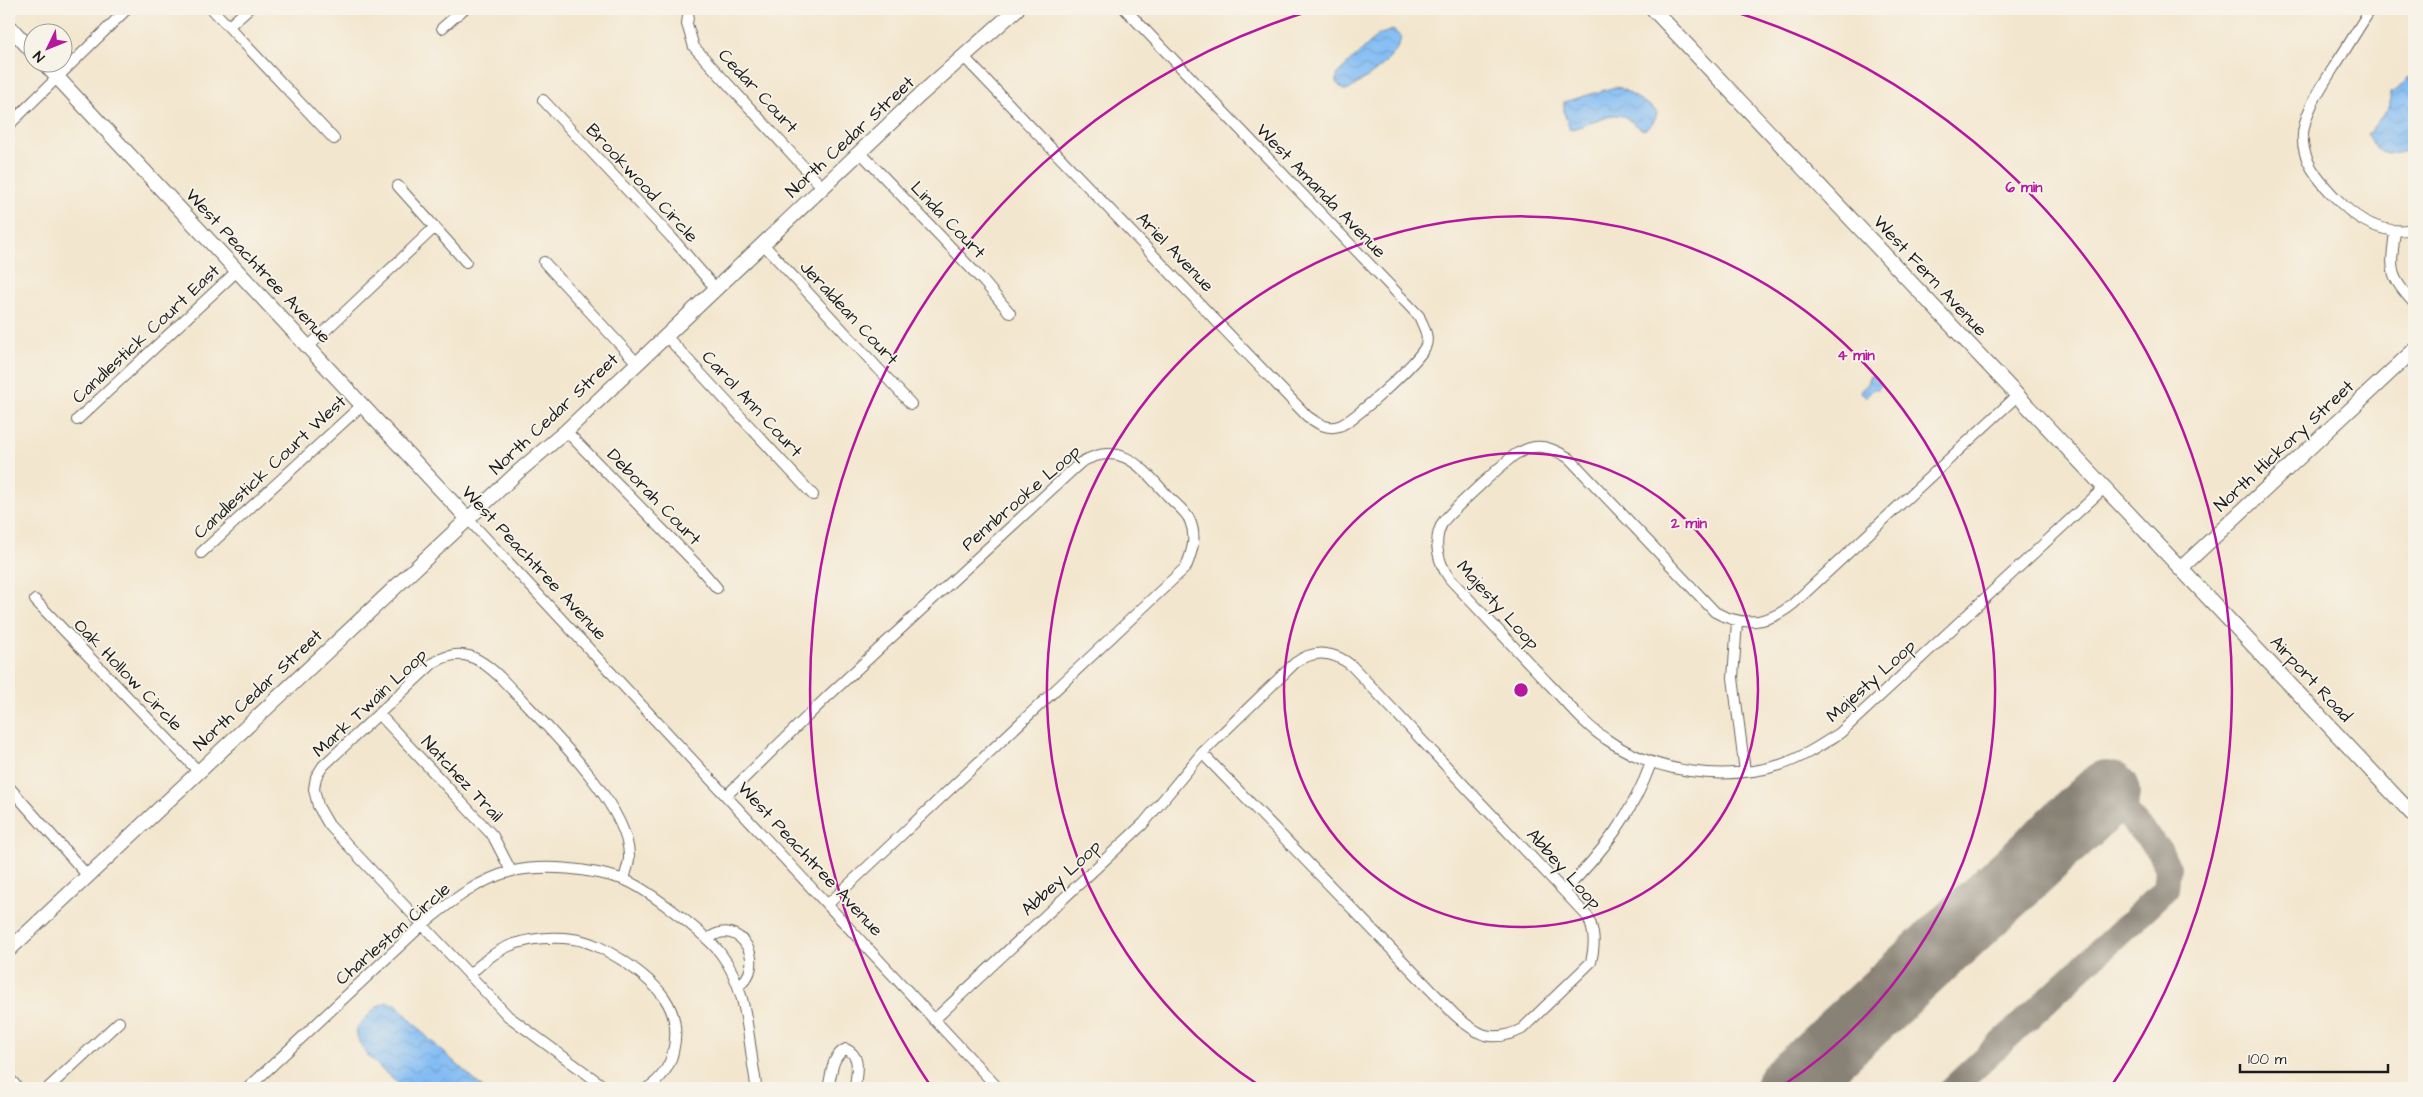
<svg xmlns="http://www.w3.org/2000/svg" width="2423" height="1097" viewBox="0 0 2423 1097" font-family="'Architects Daughter',sans-serif">
  <style>
    .water { fill: url(#water-waves); stroke: #4f6c88 }
    .lines { fill: none; stroke-linecap: round; stroke-linejoin: round }
    .taxiway { stroke: #888175; stroke-width: 26 }
    .runway { stroke: #888175; stroke-width: 66 }
    .street-casing { stroke: #67635a; stroke-width: 12 }
    .secondary-casing { stroke: #67635a; stroke-width: 16 }
    .street { stroke: #fff; stroke-width: 10 }
    .secondary { stroke: #fff; stroke-width: 14 }
    .ring { fill: none; stroke: #b5179e; stroke-width: 2.5 }
    .labels { text-anchor: middle; dominant-baseline: central; stroke-width: 4; stroke-linejoin: round; paint-order: stroke }
    .street-label { font-size: 18px; fill: #1c1c1c; stroke: #f7f3e8 }
    .centre { fill: #b5179e; stroke: #f7f3e8; stroke-width: 2.5 }
    .ring-label { font-size: 15px; text-anchor: middle; font-weight: bold; fill: #b5179e; stroke: #f7f3e8; stroke-width: 4; stroke-linejoin: round; paint-order: stroke }
  </style>
  <defs>
    <pattern id="water-waves" width="16" height="10" patternUnits="userSpaceOnUse" patternTransform="scale(1.25)"><rect width="16" height="10" fill="#82bcf4"/><path d="M0 5q4-4 8 0t8 0" fill="none" stroke="#70a1d1"/></pattern>
  </defs>
  <rect width="100%" height="100%" fill="#f7f3e8"/>
  <filter id="ink" filterUnits="userSpaceOnUse"><feTurbulence type="fractalNoise" baseFrequency=".02" numOctaves="2"/><feDisplacementMap in="SourceGraphic" scale="10" xChannelSelector="R" yChannelSelector="G"/><feConvolveMatrix kernelMatrix="1 2 1 2 8 2 1 2 1" color-interpolation-filters="sRGB"/></filter>
  <filter id="wash" filterUnits="userSpaceOnUse"><feTurbulence type="fractalNoise" baseFrequency=".0096" numOctaves="4" result="noise"/><feDisplacementMap in="SourceGraphic" scale="20" xChannelSelector="R" yChannelSelector="G"/><feGaussianBlur stdDeviation="1.12" result="paint"/><feColorMatrix in="noise" values="0 0 0 0 0 0 0 0 0 0 0 0 0 0 0 0 0 1.4 0 .05"/><feComposite in="paint" operator="in"/></filter>
  <g filter="url(#wash)">
    <rect width="100%" height="100%" fill="#f3e6ce"/>
    <path class="water" d="M1393 30 1401 37C1397 61 1367 76 1349 90H1343L1336 82 1338 73 1378 35Z
      M2414 71V145C2396 159 2379 156 2367 135L2390 106V93L2398 89Z
      M1615 87 1621 88 1653 108 1657 113C1656 119 1650 128 1643 130L1623 116 1614 115 1570 130 1564 113V102Z
      M1871 376H1874L1882 385 1877 390 1875 388 1866 397 1860 391 1868 384V379Z
      M387 1002 396 1004 427 1037 483 1088H403C387 1073 357 1053 356 1029L376 1007Z"/>
    <g class="lines">
      <path class="taxiway" d="M1953 1088 2166 889 2168 868 2160 851 2107 793"/>
      <path class="runway" d="M1788 1088 2107 793"/>
    </g>
  </g>
  <g filter="url(#ink)">
    <g class="lines">
      <defs>
        <path id="street" d="M212 9 334 139
          M689 9 687 24 694 47 823 188
          M2371 9C2358 28 2347 48 2334 67 2296 126 2286 151 2342 204 2362 223 2386 235 2414 229
          M229 26 248 9
          M442 28 464 9
          M964 57 1307 416C1317 423 1326 430 1339 426 1353 422 1422 359 1426 345 1429 335 1423 326 1419 316L1125 9
          M543 100 672 238 716 289
          M9 125 127 9
          M860 152 984 282 1010 313
          M398 186 466 262
          M2395 231C2391 269 2387 274 2414 303
          M763 244 911 404
          M544 262 637 363
          M666 336 813 495
          M308 347 435 227
          M2017 396 1793 604C1769 624 1742 627 1715 612L1569 458C1557 451 1545 444 1530 448 1526 449 1520 452 1516 454 1508 459 1447 515 1443 522 1432 540 1438 563 1450 579 1482 613 1514 647 1546 681 1565 700 1583 724 1606 739 1655 773 1723 782 1780 765 1802 758 1821 745 1840 733L2104 488
          M77 420 237 271
          M566 431 698 566 717 588
          M468 519 998 1088
          M201 553 362 405
          M35 600 198 771
          M1737 622 1733 678 1745 772
          M379 714 493 836 511 871
          M9 787 87 875
          M726 796 828 696 1080 463C1121 439 1141 467 1167 495 1174 503 1187 512 1190 521 1197 537 1192 552 1186 567L827 905
          M1564 891C1602 853 1633 813 1651 763
          M708 939C740 914 769 966 738 986
          M469 975C481 964 494 952 509 946 529 938 553 936 573 939 591 941 607 951 622 960 656 983 684 1007 673 1052 670 1066 660 1081 647 1088
          M934 1020 1143 824 1202 753 1295 663C1314 649 1334 651 1352 666L1588 917C1595 933 1595 945 1591 962L1522 1029C1492 1044 1477 1035 1454 1014L1202 753
          M9 1078 18 1088
          M48 1088 119 1022
          M248 1088 422 925C449 903 478 879 513 871 547 864 588 869 622 879 644 886 707 935 721 954 744 984 747 1023 752 1058 753 1068 756 1079 756 1088
          M606 1088 508 1016 329 825 318 806 314 789 316 777 323 766 433 663C461 646 479 657 500 677 535 715 631 804 629 858 629 865 625 873 624 880
          M828 1088C832 1074 831 1056 846 1049 862 1056 856 1073 855 1088"/>
        <path id="secondary" d="M1653 9 2414 816
          M9 26 32 51
          M43 62 468 519
          M2180 569 2414 350
          M9 950 518 472 566 431 920 95 1017 9"/>
      </defs>
      <use href="#street" class="street-casing"/>
      <use href="#secondary" class="secondary-casing"/>
      <use href="#street" class="street"/>
      <use href="#secondary" class="secondary"/>
    </g>
  </g>
  <g class="ring">
    <circle cx="1521" cy="690" r="237"/>
    <path d="M1263 1088A474 474 0 1 1 1779 1088"/>
    <path d="M932 1088A711 711 0 0 1 1313 10M1729 10A711 711 0 0 1 2110 1088"/>
  </g>
  <g class="labels">
    <g class="street-label">
      <text transform="translate(758 91) rotate(47)">Cedar Court</text>
      <text transform="translate(850 137) rotate(-43)">North Cedar Street</text>
      <text transform="translate(642 183) rotate(47)">Brookwood Circle</text>
      <text transform="translate(1321 191) rotate(46)">West Amanda Avenue</text>
      <text transform="translate(948 220) rotate(46)">Linda Court</text>
      <text transform="translate(1175 252) rotate(46)">Ariel Avenue</text>
      <text transform="translate(258 266) rotate(47)">West Peachtree Avenue</text>
      <text transform="translate(1930 276) rotate(47)">West Fern Avenue</text>
      <text transform="translate(849 313) rotate(47)">Jeraldean Court</text>
      <text transform="translate(146 334) rotate(-43)">Candlestick Court East</text>
      <text transform="translate(752 404) rotate(47)">Carol Ann Court</text>
      <text transform="translate(554 414) rotate(-43)">North Cedar Street</text>
      <text transform="translate(2284 446) rotate(-43)">North Hickory Street</text>
      <text transform="translate(270 467) rotate(-43)">Candlestick Court West</text>
      <text transform="translate(654 497) rotate(46)">Deborah Court</text>
      <text transform="translate(1021 498) rotate(-41)">Pennbrooke Loop</text>
      <text transform="translate(534 563) rotate(47)">West Peachtree Avenue</text>
      <text transform="translate(1498 605) rotate(48)">Majesty Loop</text>
      <text transform="translate(128 675) rotate(46)">Oak Hollow Circle</text>
      <text transform="translate(2311 679) rotate(47)">Airport Road</text>
      <text transform="translate(1871 681) rotate(-42)">Majesty Loop</text>
      <text transform="translate(258 690) rotate(-43)">North Cedar Street</text>
      <text transform="translate(370 703) rotate(-43)">Mark Twain Loop</text>
      <text transform="translate(462 779) rotate(47)">Natchez Trail</text>
      <text transform="translate(810 859) rotate(47)">West Peachtree Avenue</text>
      <text transform="translate(1564 869) rotate(48)">Abbey Loop</text>
      <text transform="translate(1061 878) rotate(-43)">Abbey Loop</text>
      <text transform="translate(393 934) rotate(-41)">Charleston Circle</text>
    </g>
  </g>
  <circle cx="1521" cy="690" r="8" class="centre"/>
  <g class="ring-label">
    <text x="2024" y="192">6 min</text>
    <text x="1856" y="360">4 min</text>
    <text x="1689" y="528">2 min</text>
  </g>
  <rect width="2423" height="1097" fill="none" stroke="#f7f3e8" stroke-width="30"/>
  <g transform="translate(48 48) rotate(227)"><circle r="24" fill="#f7f3e8" stroke="#9f9d96"/>
  <path d="M0-4L9 19L0 12L-9 19Z" fill="#b5179e"/>
  <text y="-8" font-size="14" font-weight="bold" text-anchor="middle" fill="#1c1c1c">N</text>
  </g>
  <path d="M2240 1064v8h148v-8" fill="none" stroke="#1c1c1c" stroke-width="2.5"/>
  <text x="2248" y="1064" font-size="15" fill="#1c1c1c" stroke="#f7f3e8" stroke-width="4" paint-order="stroke">100 m</text>
</svg>
